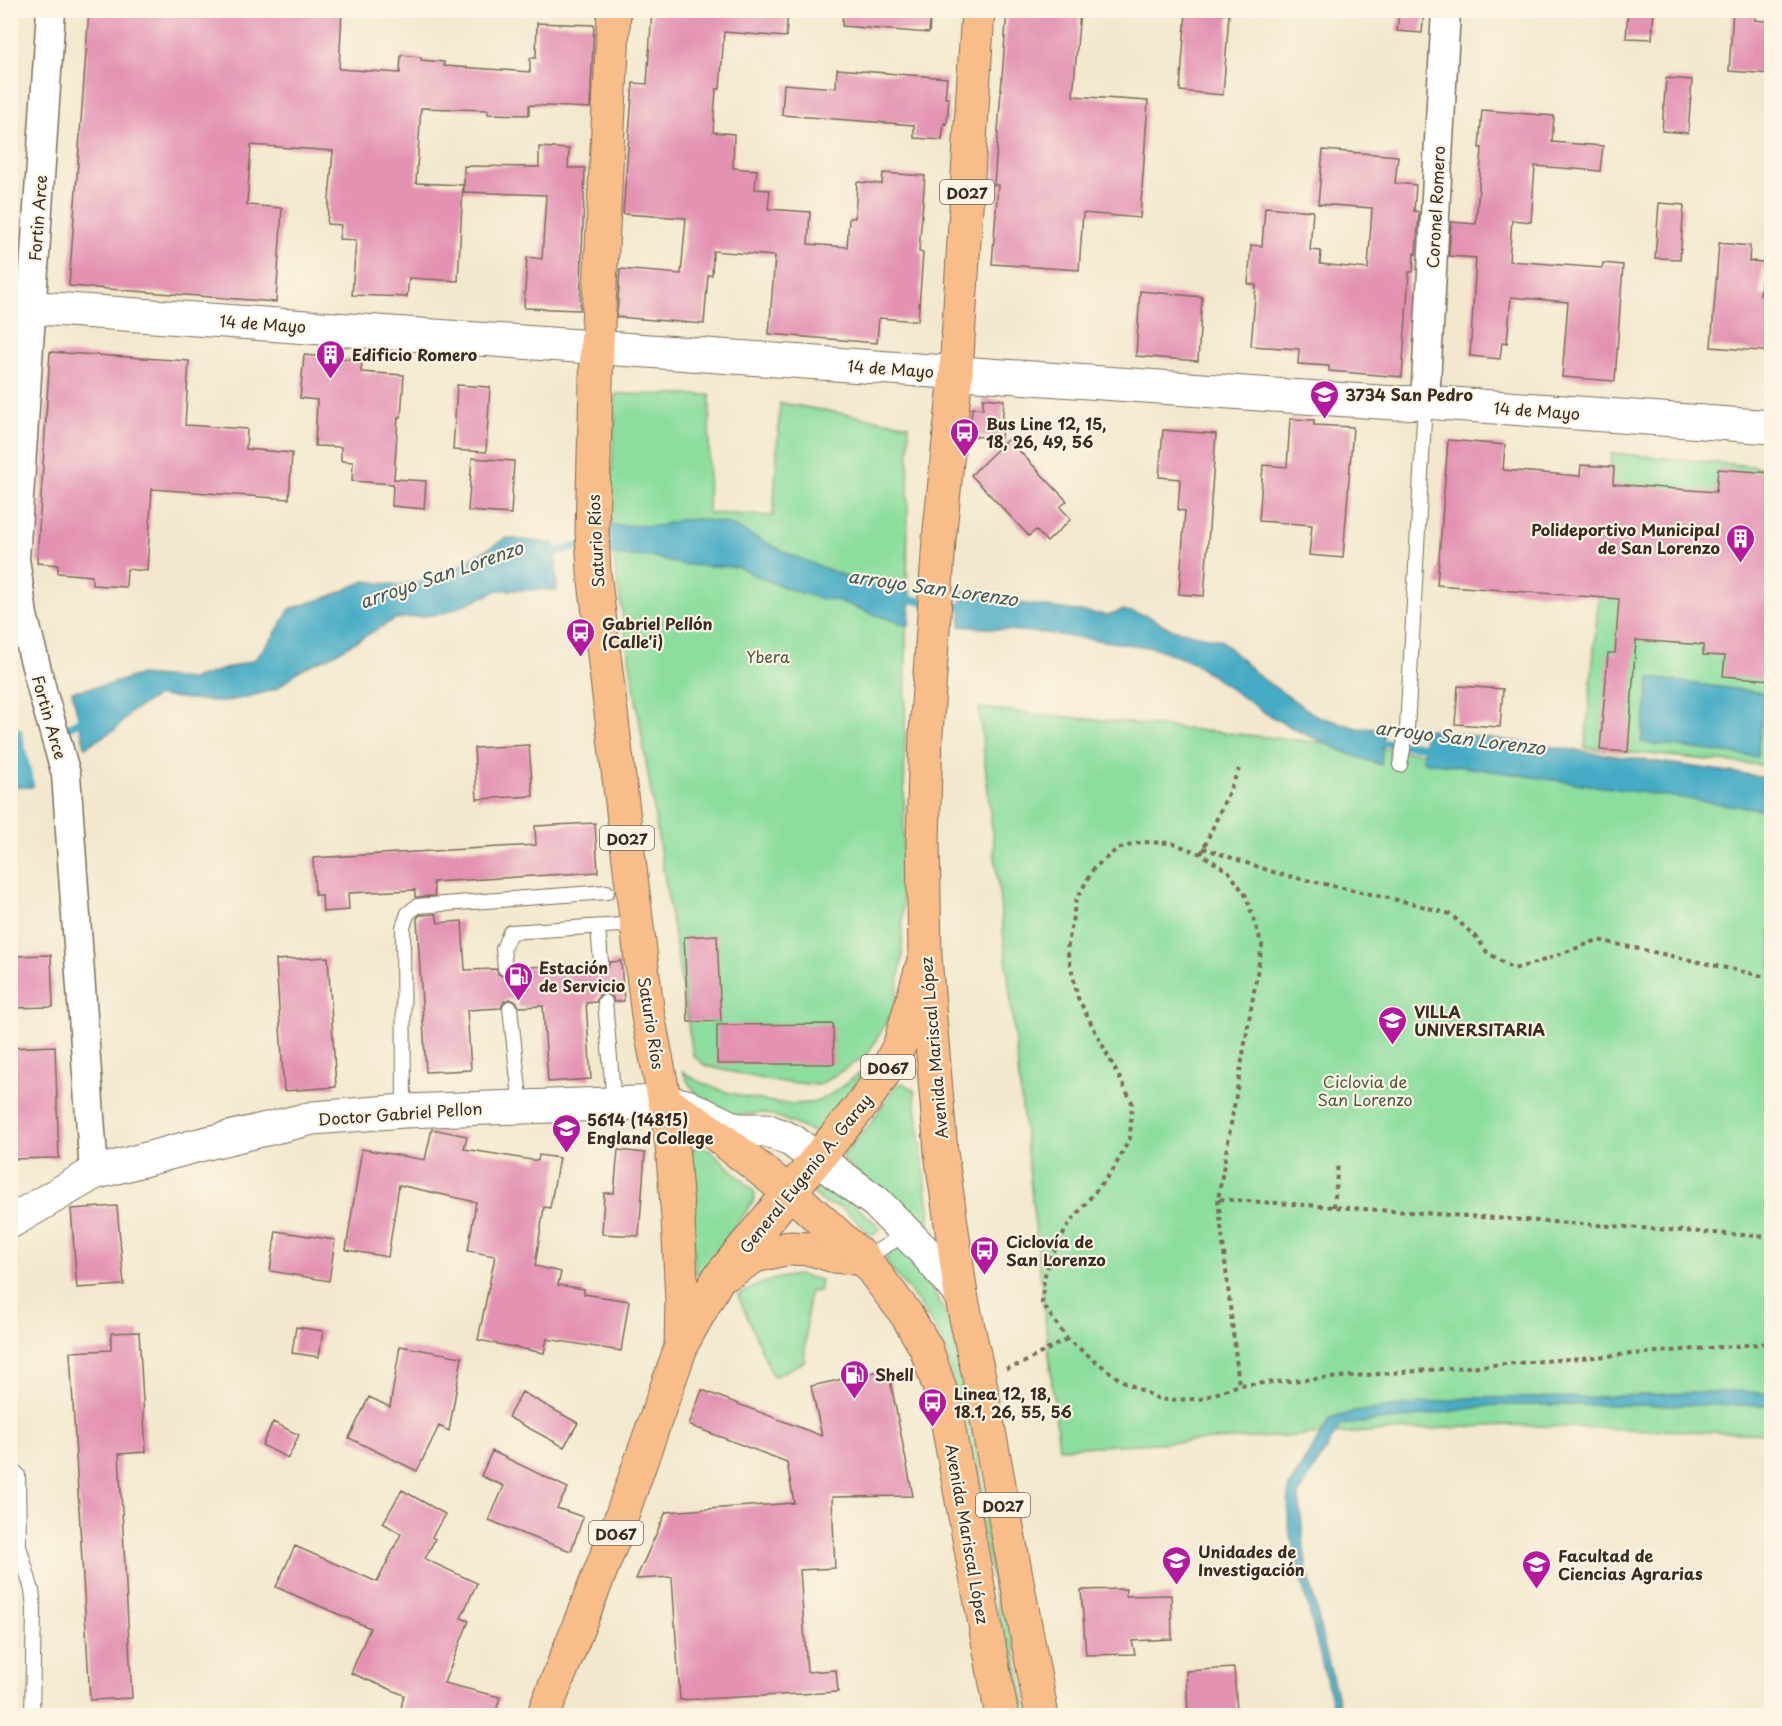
<svg xmlns="http://www.w3.org/2000/svg" width="1782" height="1726" viewBox="0 0 1782 1726" font-family="'Playpen Sans',sans-serif">
  <style>
    .green { fill: #8dde9e; stroke: #64845e; stroke-width: 1.5 }
    .water { fill: #45abc5; stroke: #406a72; stroke-width: 1.5 }
    .pier { fill: #f3e8cd }
    .lines { fill: none; stroke-linecap: round; stroke-linejoin: round }
    .stream { stroke: #45abc5; stroke-width: 8 }
    .building { fill: #e392b2 }
    .service-casing { stroke: #7b6c5b; stroke-width: 16 }
    .minor-casing { stroke: #7b6c5b; stroke-width: 31 }
    .tertiary-casing { stroke: #7b6c5b; stroke-width: 35 }
    .primary-casing { stroke: #7b6c5b; stroke-width: 35 }
    .trunk-casing { stroke: #7b6c5b; stroke-width: 35 }
    .path { stroke: #7b6c5b; stroke-width: 4; stroke-dasharray: 4.5 4.5; stroke-linecap: butt }
    .service { stroke: #fff; stroke-width: 14 }
    .minor { stroke: #fff; stroke-width: 28 }
    .tertiary { stroke: #fff; stroke-width: 33 }
    .primary { stroke: #f8bd89; stroke-width: 33 }
    .trunk { stroke: #f8bd89; stroke-width: 33 }
    .labels { text-anchor: middle; dominant-baseline: central; stroke-width: 4.5; stroke-linejoin: round; paint-order: stroke }
    .shield { fill: #fcf5e5; stroke: #75675a; stroke-width: 1.5 }
    .shield-label { font-size: 15px; font-weight: bold; fill: #3b2a1e }
    .street-label { font-size: 16px; fill: #3b2a1e; stroke: #fcf5e5 }
    .poi-label { font-size: 16px; font-weight: bold; fill: #3b2a1e; stroke: #fcf5e5; text-anchor: start }
    .park-label { font-size: 16px; fill: #50573e; stroke: #fcf5e5 }
    .water-label { font-size: 18px; font-style: italic; fill: #3e5758; stroke: #fcf5e5 }
  </style>
  <rect width="100%" height="100%" fill="#fcf5e5"/>
  <filter id="ink" filterUnits="userSpaceOnUse"><feTurbulence type="fractalNoise" baseFrequency=".0167" numOctaves="2"/><feDisplacementMap in="SourceGraphic" scale="12" xChannelSelector="R" yChannelSelector="G"/><feConvolveMatrix kernelMatrix="1 2 1 2 8 2 1 2 1" color-interpolation-filters="sRGB"/></filter>
  <filter id="wash" filterUnits="userSpaceOnUse"><feTurbulence type="fractalNoise" baseFrequency=".008" numOctaves="4" result="noise"/><feDisplacementMap in="SourceGraphic" scale="24" xChannelSelector="R" yChannelSelector="G"/><feGaussianBlur stdDeviation="1.35" result="paint"/><feColorMatrix in="noise" values="0 0 0 0 0 0 0 0 0 0 0 0 0 0 0 0 0 1.4 0 .05"/><feComposite in="paint" operator="in"/></filter>
  <g filter="url(#wash)">
    <rect width="100%" height="100%" fill="#f3e8cd"/>
    <path class="green" d="M616 394 710 395 708 513 773 516 780 403 909 425 902 957 895 1008 867 1055 819 1085 772 1081 706 1066 693 1055 615 568 610 506Z
      M1612 453 1771 468V766L1585 748Z
      M979 708 1771 788V1434L1509 1425 1059 1448Z
      M682 1070C703 1092 790 1111 818 1101 835 1095 848 1079 864 1071 853 1087 831 1127 813 1132L773 1115 761 1113 735 1116 699 1096 689 1084Z
      M902 1083 914 1090 929 1209V1225L926 1232 841 1158 871 1123 896 1085Z
      M701 1146 714 1153 753 1190 755 1195 753 1202 700 1275 695 1272 688 1159 693 1148Z
      M823 1178 880 1227 875 1234H871L841 1207 826 1204 813 1193Z
      M893 1249H899L903 1252 927 1281 947 1316 957 1351 1028 1715H1017L978 1504 947 1353 932 1323 912 1294 888 1265 886 1259 888 1253Z
      M797 1275 821 1280 819 1291 809 1292 804 1362 773 1377 738 1295C757 1284 775 1277 797 1275Z"/>
    <path class="water" d="M701 519 729 524 791 555 850 578 891 590 910 591 909 626 870 613 836 600 817 598 792 590 761 578 738 567 683 565 653 557 608 555 607 525 659 526 679 520Z
      M506 538 555 544 557 590H499L442 614 395 619 331 656 300 670 276 689 244 698 221 702 158 696 132 711 116 729 85 747 72 691 111 684 138 675 192 679 254 660 273 637 290 609 331 596 365 581 398 585 438 578Z
      M963 591 1019 603 1107 615 1123 610 1148 616 1171 629 1221 640 1260 677 1317 716 1357 728 1384 729 1381 765 1349 754 1296 730 1267 714 1192 662 1156 648 1044 633 960 626Z
      M1650 678 1765 693 1757 757 1641 742Z
      M16 729 35 731 46 769 32 787H17L11 784V730Z
      M1426 729 1771 778V811L1422 761Z
      M1738 1391 1771 1394V1405H1495L1407 1418 1341 1425 1299 1494 1305 1558 1324 1645 1342 1715H1335L1288 1526 1289 1487 1330 1419 1354 1412 1468 1398 1592 1397Z"/>
    <path class="pier" d="M21 727 37 729 49 768 35 788Z"/>
    <g class="lines">
      <path class="stream" d="M547 554 585 545
        M900 598 927 602
        M942 604 972 608
        M59 733 88 716
        M1374 742 1431 747"/>
    </g>
    <g id="blocks">
      <path class="building" d="M89 10H342L339 69 400 73 401 55 421 57V60L444 62V66L530 72V58H536L537 23 594 25 590 108 529 105V115L488 114V110L421 108 416 183 463 185 458 281 409 278 407 297 352 295 356 240 339 239 341 225 327 224 333 151 251 145 247 205 282 208 276 302 69 286Z
        M652 10H788L786 37 724 32 720 89H716L713 132 734 134 733 168 757 170 755 189 770 190 768 209 810 212 808 244 847 247 849 218H855L857 182 882 184 883 173 925 176 919 252 923 253 918 321 879 318 877 343 769 334 775 256 713 251 712 275H708L704 324 617 317 620 269 681 274 686 218 623 214 633 83 647 84Z
        M843 10H931L929 33 842 26Z
        M1007 10H1080L1073 96 1148 101 1140 218 1083 213 1079 270 992 264 998 185H994Z
        M1399 10H1424L1422 33 1397 31Z
        M1628 10H1654L1652 39 1626 38Z
        M1733 10H1756L1755 20 1772 22V74L1729 71Z
        M1186 11 1229 14 1223 95 1180 91Z
        M837 69 947 78 945 98H949L947 124 944 123 942 140 914 138V125L782 115 784 84 836 88Z
        M1666 78 1692 80 1688 133 1662 131Z
        M1482 110 1554 116 1552 142 1603 146 1600 171 1535 166 1531 222 1512 220 1509 261 1602 268 1603 263 1623 265 1615 381 1562 377 1568 302 1511 297 1507 343 1502 342 1500 359 1470 356 1476 258 1449 256 1451 222 1476 224 1482 148H1479Z
        M539 147 569 149 568 168H585L580 310 524 308 527 257 542 259 546 195 464 192V166L539 167Z
        M1323 150 1398 156 1395 183 1416 185 1414 211 1419 212 1416 254 1414 253 1413 272H1409L1402 377 1329 371V366L1298 364 1299 349 1251 346 1256 285 1248 284 1251 245 1262 246 1265 207 1313 211 1310 250 1321 251 1320 264 1368 269 1372 208 1318 204Z
        M1659 203 1684 205 1680 259 1655 258Z
        M1719 243 1750 246 1749 261 1763 262 1760 295 1772 296V352L1711 347Z
        M1140 291 1202 297 1198 361 1136 356Z
        M50 352 189 361 185 425 247 429 246 449 292 453 289 499 152 489 147 571 127 569 126 587 92 585V576L58 573V565L37 563Z
        M304 355 362 360 361 372 404 375 401 417H398L394 479 426 481 424 509 392 506 393 484 352 481 353 462 341 461V447L315 446 317 400 300 398Z
        M457 385 490 387 486 452 453 450Z
        M983 398 1004 400 1001 438 970 436 972 408 983 409Z
        M1290 419 1314 420V425L1353 427 1343 558 1309 555 1312 525 1259 521 1263 465 1287 467Z
        M1163 430 1216 434 1204 596 1179 594 1185 511 1178 510 1180 479 1159 477Z
        M1008 439 1067 501 1060 507 1071 519 1047 542 1036 530 1029 536 971 475Z
        M1448 440 1505 445 1503 470 1580 476 1581 465 1614 467 1613 484 1716 492 1718 469 1772 473V680L1723 676 1725 656 1703 655V645L1636 640 1628 752 1600 750 1608 653H1615L1619 599 1437 585Z
        M472 458 514 461 511 514 468 511Z
        M1458 686 1503 689 1500 727 1455 724Z
        M529 745 533 796 477 799 474 748Z
        M595 823 598 872 433 882 435 896 415 897V890L348 893 349 910 323 912 322 895H315L313 858 536 845 535 826Z
        M436 914 438 923 462 921 465 970 496 969 498 974 505 977 511 975 514 968 592 963 594 968 601 971 607 969 610 962 621 961 624 1001 614 1002 612 996 605 993 599 995 596 1002 586 1003 591 1079 548 1082 543 1006 519 1007 517 1002 510 999 504 1001 501 1008 467 1010 471 1070 426 1072 417 918 420 915Z
        M717 935 721 1021 688 1022 684 937Z
        M51 955 53 1007 10 1008V956Z
        M328 957 336 1087 284 1091 276 960Z
        M833 1024 834 1064H717V1025Z
        M55 1046 59 1158 10 1159V1048Z
        M432 1129 467 1136 464 1149 538 1161 539 1155 559 1158 550 1208 544 1207 535 1266 561 1272 558 1285 584 1289V1294L629 1301 621 1351 547 1339 544 1353 478 1340 495 1256 468 1251 476 1202 399 1185 388 1257 346 1250 362 1149 425 1160Z
        M618 1150 645 1153 639 1236 602 1234 604 1193H614Z
        M117 1206 124 1285 77 1288 71 1209Z
        M276 1231 335 1240 329 1281 270 1271Z
        M296 1327 323 1331 319 1357 292 1353Z
        M139 1332 146 1452 119 1454 132 1698 90 1700 70 1352 111 1350V1333Z
        M400 1346 462 1357 449 1431 439 1426 417 1471 349 1438 369 1397 390 1407Z
        M888 1369 913 1496 832 1497 835 1568 800 1570 807 1672 836 1670 838 1692 680 1700 672 1577 636 1579 666 1512 794 1503 787 1462 689 1425 702 1390 822 1436 811 1386Z
        M522 1392 578 1423 564 1447 508 1417Z
        M273 1422 299 1435 288 1458 262 1445Z
        M492 1451 568 1488 557 1508 583 1517 571 1551 523 1534 489 1520 504 1486 481 1476Z
        M402 1490 445 1514 432 1537 435 1539 425 1559 477 1583 461 1618 469 1621 444 1683 500 1697 495 1716H478L459 1711 457 1716H399L404 1695 351 1673 370 1628 276 1587 295 1546 377 1582 401 1534 383 1523Z
        M1126 1589V1596L1171 1595 1172 1639 1132 1641 1135 1654 1086 1655 1081 1590Z
        M1234 1668 1237 1711 1188 1714 1186 1671Z"/>
    </g>
  </g>
  <g filter="url(#ink)">
    <use href="#blocks" fill-opacity="0" stroke="#7b6c5b" stroke-width="1.5"/>
    <g class="lines">
      <defs>
        <path id="service" d="M1400 765 1407 729 1425 402
          M598 927 601 962
          M505 968 503 949 510 932 637 924
          M605 1002 614 1104
          M510 1008 521 1107
          M404 1111 403 927 408 913 417 906 607 892
          M864 1259 907 1233
          M10 1467 18 1475 19 1546 32 1590 34 1608 32 1716"/>
        <path id="minor" d="M51 10 15 559 23 615 43 694 66 774 94 1173
          M1425 402 1446 10"/>
        <path id="tertiary" d="M10 306 1273 395 1395 403 1425 402 1772 427
          M10 1222 94 1173 199 1145 313 1118 404 1111 665 1102 686 1106 736 1130H766L791 1140 876 1202 926 1253 961 1295"/>
        <path id="primary" d="M730 1272 755 1256 789 1248 812 1249 834 1256 864 1259
          M684 1340 718 1279 864 1102 890 1064 900 1044 924 960
          M543 1716 616 1532 681 1347 682 1301 678 1218 672 1145 665 1102"/>
        <path id="trunk" d="M614 10 597 346 592 531 594 573 648 1016 665 1102 715 1134 751 1162 799 1200 864 1259 906 1314 926 1348 943 1398 1002 1716
          M978 10 956 373 939 540 926 734 923 841 925 957 941 1152 961 1295 979 1377 1042 1716"/>
      </defs>
      <use href="#service" class="service-casing"/>
      <use href="#minor" class="minor-casing"/>
      <use href="#tertiary" class="tertiary-casing"/>
      <use href="#primary" class="primary-casing"/>
      <use href="#trunk" class="trunk-casing"/>
      <path class="path" d="M1203 848 1279 874 1411 903 1450 914 1477 938 1487 952 1513 969 1539 962 1598 940 1772 978
        M1201 854 1239 769
        M1218 1199 1239 1385
        M1334 1207 1338 1162
        M1772 1237 1218 1199 1262 945 1246 896 1229 872 1201 854 1172 843 1142 842 1117 849 1094 868 1076 900 1067 950 1078 998 1132 1102 1130 1138 1113 1170 1069 1224 1050 1259 1044 1278 1042 1303 1067 1339 1119 1379 1161 1400 1201 1399 1239 1385 1772 1343
        M1006 1369 1021 1364 1067 1339"/>
      <use href="#service" class="service"/>
      <use href="#minor" class="minor"/>
      <use href="#tertiary" class="tertiary"/>
      <use href="#primary" class="primary"/>
      <use href="#trunk" class="trunk"/>
    </g>
  </g>
  <defs>
    <symbol id="building-pin" viewBox="-11 -11 22 30"><path d="M0 17L-7.5 6A9.5 9.5 0 1 1 7.5 6Z" fill="#b5179e" stroke="#fcf5e5"/><path d="M-4-6H4V6H1V3H-1V6H-4ZM-2.5-4.3h1.7v1.8h-1.7ZM.8-4.3h1.7v1.8H.8ZM-2.5-1h1.7V.8h-1.7ZM.8-1h1.7V.8H.8Z" fill="#fff"/></symbol>
    <symbol id="school-pin" viewBox="-11 -11 22 30"><path d="M0 17L-7.5 6A9.5 9.5 0 1 1 7.5 6Z" fill="#b5179e" stroke="#fcf5e5"/><path d="M0-5L7-2L0 1L-7-2ZM-4 1L0 2.5L4 1V4Q0 6-4 4Z" fill="#fff"/></symbol>
    <symbol id="bus-pin" viewBox="-11 -11 22 30"><path d="M0 17L-7.5 6A9.5 9.5 0 1 1 7.5 6Z" fill="#b5179e" stroke="#fcf5e5"/><path d="M-5-6H5V4H4V6H2V4H-2V6H-4V4H-5ZM-3.5-4V0h7V-4ZM-3.5 1.2v1.5H-2V1.2ZM2 1.2v1.5H3.5V1.2Z" fill="#fff"/></symbol>
    <symbol id="fuel-pin" viewBox="-11 -11 22 30"><path d="M0 17L-7.5 6A9.5 9.5 0 1 1 7.5 6Z" fill="#b5179e" stroke="#fcf5e5"/><path d="M-5.5-6h7V0h2V4h1.3V-2.5L3-4.5l.8-.8L6-3V5H2.5V1h-1V6h-7ZM-4.2-4.7v3.2H.2V-4.7Z" fill="#fff"/></symbol>
    <symbol id="university-pin" viewBox="-11 -11 22 30"><path d="M0 17L-7.5 6A9.5 9.5 0 1 1 7.5 6Z" fill="#b5179e" stroke="#fcf5e5"/><path d="M0-5L7-2L0 1L-7-2ZM-4 1L0 2.5L4 1V4Q0 6-4 4Z" fill="#fff"/></symbol>
  </defs>
  <g fill-rule="evenodd">
    <use href="#building-pin" x="314" y="338" width="33" height="45"/>
    <use href="#school-pin" x="1308" y="378" width="33" height="45"/>
    <use href="#bus-pin" x="948" y="416" width="33" height="45"/>
    <use href="#building-pin" x="1724" y="522" width="33" height="45"/>
    <use href="#bus-pin" x="564" y="616" width="33" height="45"/>
    <use href="#fuel-pin" x="502" y="960" width="33" height="45"/>
    <use href="#university-pin" x="1376" y="1004" width="33" height="45"/>
    <use href="#school-pin" x="550" y="1112" width="33" height="45"/>
    <use href="#bus-pin" x="968" y="1234" width="33" height="45"/>
    <use href="#fuel-pin" x="838" y="1358" width="33" height="45"/>
    <use href="#bus-pin" x="916" y="1386" width="33" height="45"/>
    <use href="#university-pin" x="1160" y="1544" width="33" height="45"/>
    <use href="#university-pin" x="1520" y="1548" width="33" height="45"/>
  </g>
  <g class="labels">
    <g class="shield">
      <rect x="940" y="180" width="54" height="24" rx="4.5"/>
      <rect x="600" y="826" width="54" height="24" rx="4.5"/>
      <rect x="861" y="1055" width="54" height="24" rx="4.5"/>
      <rect x="976" y="1493" width="54" height="24" rx="4.5"/>
      <rect x="589" y="1521" width="54" height="24" rx="4.5"/>
    </g>
    <g class="shield-label">
      <text x="967" y="192">D027</text>
      <text x="627" y="838">D027</text>
      <text x="888" y="1067">D067</text>
      <text x="1003" y="1505">D027</text>
      <text x="616" y="1533">D067</text>
    </g>
    <g class="street-label">
      <text transform="translate(1435 207) rotate(-87)">Coronel Romero</text>
      <text transform="translate(37 218) rotate(-86)">Fortin Arce</text>
      <text transform="translate(263 323) rotate(4)">14 de Mayo</text>
      <text transform="translate(891 368) rotate(4)">14 de Mayo</text>
      <text transform="translate(1537 410) rotate(4)">14 de Mayo</text>
      <text transform="translate(595 541) rotate(-93)">Saturio Ríos</text>
      <text transform="translate(50 717) rotate(74)">Fortin Arce</text>
      <text transform="translate(652 1023) rotate(81)">Saturio Ríos</text>
      <text transform="translate(933 1048) rotate(-95)">Avenida Mariscal López</text>
      <text transform="translate(400 1113) rotate(-4)">Doctor Gabriel Pellon</text>
      <text transform="translate(805 1173) rotate(-51)">General Eugenio A. Garay</text>
      <text transform="translate(968 1534) rotate(80)">Avenida Mariscal López</text>
    </g>
    <g class="poi-label">
      <text x="352" y="354">Edificio Romero</text>
      <text x="1345" y="394">3734 San Pedro</text>
      <text x="986" y="423">Bus Line 12, 15,<tspan x="986" dy="18">18, 26, 49, 56</tspan></text>
      <text x="1720" y="529" text-anchor="end">Polideportivo Municipal<tspan x="1720" dy="18">de San Lorenzo</tspan></text>
      <text x="602" y="623">Gabriel Pellón<tspan x="602" dy="18">(Calle'i)</tspan></text>
      <text x="539" y="967">Estación<tspan x="539" dy="18">de Servicio</tspan></text>
      <text x="1414" y="1011">VILLA<tspan x="1414" dy="18">UNIVERSITARIA</tspan></text>
      <text x="587" y="1119">5614 (14815)<tspan x="587" dy="18">England College</tspan></text>
      <text x="1006" y="1241">Ciclovía de<tspan x="1006" dy="18">San Lorenzo</tspan></text>
      <text x="875" y="1374">Shell</text>
      <text x="954" y="1393">Linea 12, 18,<tspan x="954" dy="18">18.1, 26, 55, 56</tspan></text>
      <text x="1198" y="1551">Unidades de<tspan x="1198" dy="18">Investigación</tspan></text>
      <text x="1558" y="1555">Facultad de<tspan x="1558" dy="18">Ciencias Agrarias</tspan></text>
    </g>
    <g class="park-label">
      <text x="768" y="656">Ybera</text>
      <text x="1365" y="1081">Ciclovia de<tspan x="1365" dy="18">San Lorenzo</tspan></text>
    </g>
    <g class="water-label">
      <text transform="translate(441 574) rotate(-19)">arroyo San Lorenzo</text>
      <text transform="translate(933 587) rotate(8)">arroyo San Lorenzo</text>
      <text transform="translate(1460 737) rotate(7)">arroyo San Lorenzo</text>
    </g>
  </g>
  <rect width="1782" height="1726" fill="none" stroke="#fcf5e5" stroke-width="36"/>
</svg>
